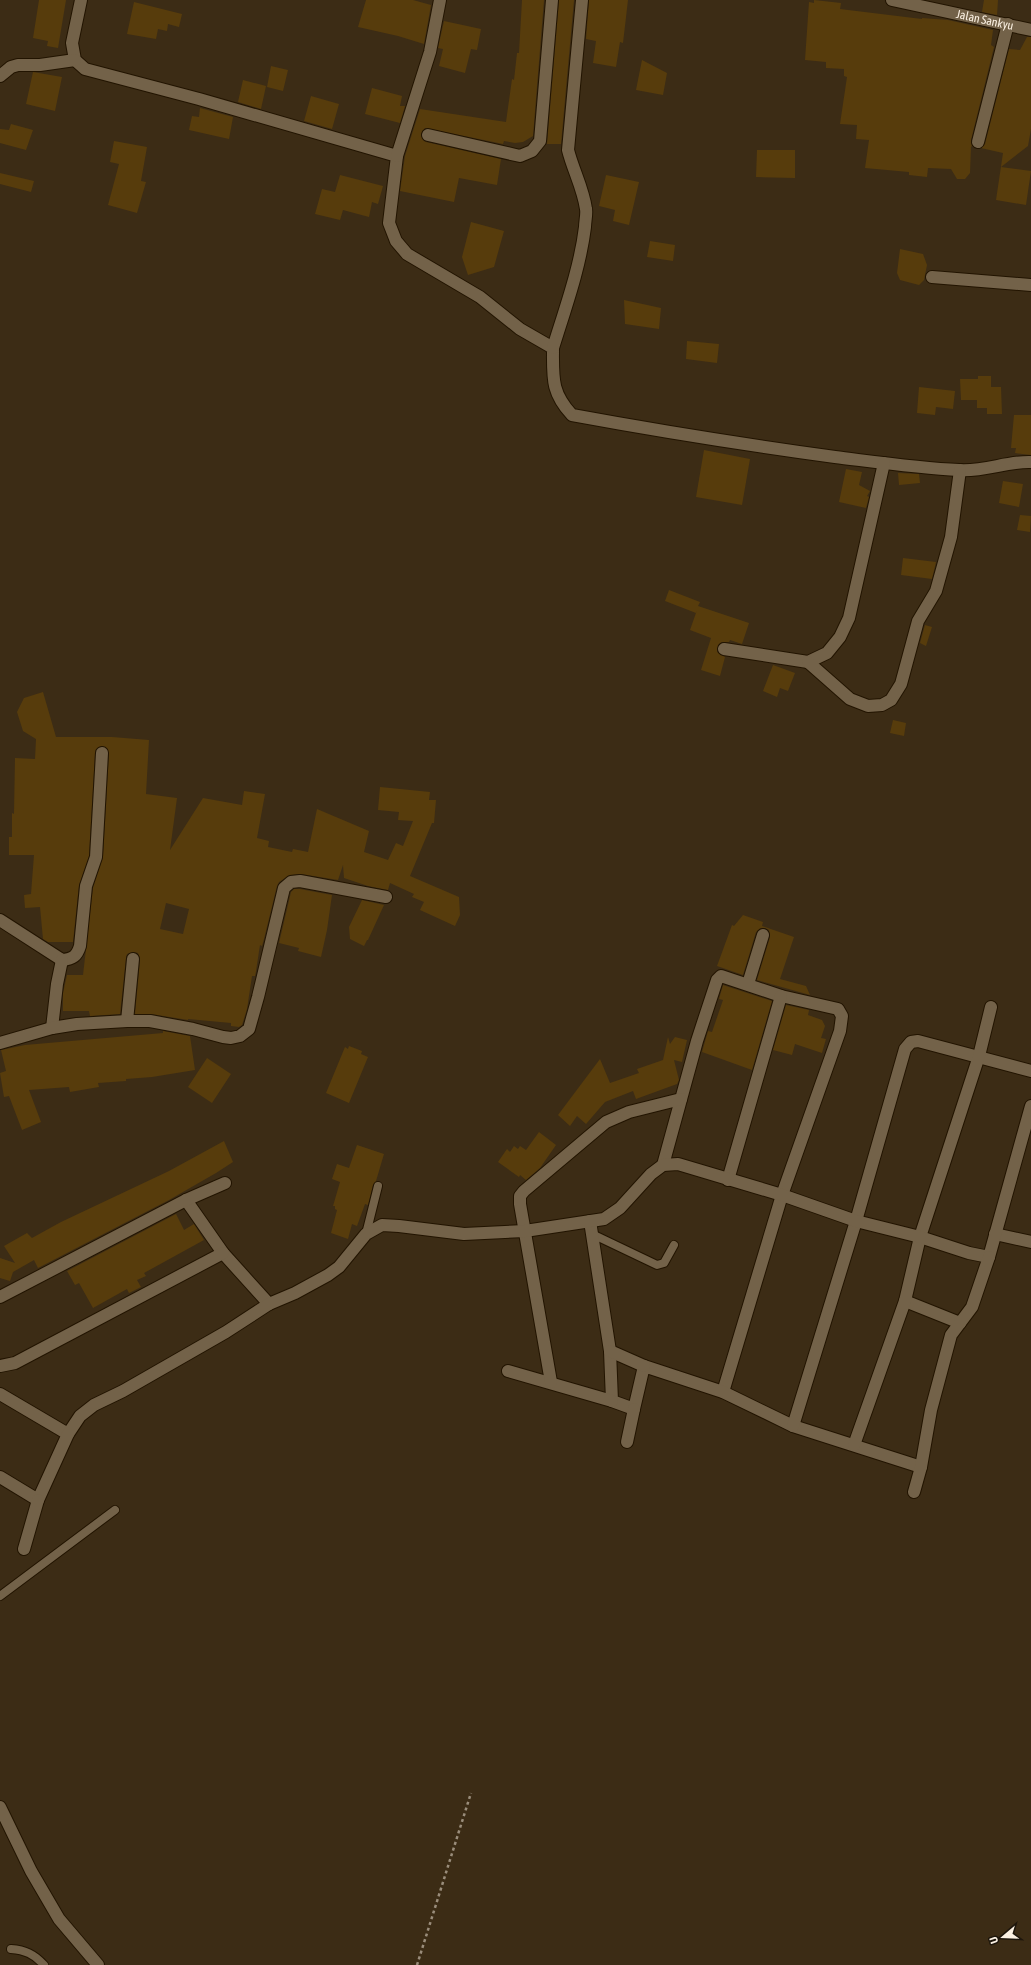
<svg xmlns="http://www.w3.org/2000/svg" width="1031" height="1965" viewBox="0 0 1031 1965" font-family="'Asap Condensed',sans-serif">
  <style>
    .building { fill: #573c0c; fill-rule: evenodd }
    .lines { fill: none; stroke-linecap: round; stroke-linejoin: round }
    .service-casing { stroke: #221400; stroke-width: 10 }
    .minor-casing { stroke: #221400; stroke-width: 14 }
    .tertiary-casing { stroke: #221400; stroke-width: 14 }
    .path { stroke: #9a8d7b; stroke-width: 2.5; stroke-dasharray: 3 3; stroke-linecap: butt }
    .service { stroke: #736249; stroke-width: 8 }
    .minor { stroke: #736249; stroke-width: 12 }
    .tertiary { stroke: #736249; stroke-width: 12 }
    .labels { text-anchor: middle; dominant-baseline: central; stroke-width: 3.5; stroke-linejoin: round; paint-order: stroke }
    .street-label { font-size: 12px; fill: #fbf1e3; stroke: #1d160c }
  </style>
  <rect width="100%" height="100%" fill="#3c2c15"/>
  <path class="building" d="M39 0H66L58 48 47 46 48 41 33 38Z
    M366 0H413L431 5 424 44 398 36 358 27Z
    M522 0H544L533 136 523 142 515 143 504 141 503 144 425 128 421 134 423 140 426 142 501 159 497 185 459 178 454 202 400 191 405 156 420 109 506 122 512 79 514 80 517 53H519Z
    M559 0H574L561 144H547Z
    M589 0H628L623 43 620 42 616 67 593 63 596 41 586 39Z
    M814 0 841 3 840 9 922 19V18L948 20 993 30 991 45 994 47 971 140 972 147 971 146 970 173 965 179H957L951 169 928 168 927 177 909 175V172L865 168 869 140 856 139 857 125 840 124 847 77 844 76V69L826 68V62L805 60 809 2 814 3Z
    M984 0H998L997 15 982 12Z
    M134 2 182 14 179 27 168 24 167 31 158 29 156 39 127 34Z
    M444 21 481 29 477 50 471 49 465 73 439 66 443 49 438 48Z
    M1027 37H1031V129L1028 146 1001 167 1031 171 1026 205 996 200 1003 153 981 148 985 144 1009 49 1020 50Z
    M642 60 667 73 663 95 636 90Z
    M271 66 288 70 283 91 267 87Z
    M33 72 62 77 55 111 26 104Z
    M243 80 266 86 261 109 238 102Z
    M372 88 402 96 400 106H405L400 123 365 114Z
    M311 96 339 104 332 129 304 121Z
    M200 108 233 117 229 139 189 130 192 116 199 117Z
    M11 124 33 130 26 150 0 143V129L9 130Z
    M114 141 147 147 141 181 146 182 137 213 108 205 119 164 110 162Z
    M757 150H795V178L756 177Z
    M0 173 34 181 31 192 0 184Z
    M340 175 383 186 378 204 372 202 369 217 343 210 340 220 315 214 322 189 335 192Z
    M606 175 639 182 629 225 613 221 615 210 599 206Z
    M471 222 504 231 494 267 468 275 462 257Z
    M650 241 675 245 673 261 647 257Z
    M900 249 923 254 927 265 924 280 919 285 900 280 897 273Z
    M624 300 661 308 659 329 625 324Z
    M687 341 719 344 717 363 686 359Z
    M978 376H991V387H1001L1002 414H987V408H977V400H961L960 379H978Z
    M919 387 955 391 953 409 936 407 935 415 917 413Z
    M1014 415H1031V455L1015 453 1016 448H1011Z
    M704 450 750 459 742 505 696 497Z
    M846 469 862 472 859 485 870 491 867 496 869 497 866 508 839 502Z
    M898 473 919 474 920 483 899 485Z
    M1003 481 1023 484 1019 507 999 503Z
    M1020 515 1031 516 1030 532 1017 530Z
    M903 558 936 562 932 579 901 575Z
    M669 590 700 602 698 606 749 623 742 644 730 640 729 642H722L718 645 717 652 725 657 720 676 701 670 711 638 690 630 697 610 696 613 665 601Z
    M925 625 932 627 926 646 920 643Z
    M773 665 795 673 788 691 780 688 777 697 763 691Z
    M43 692 56 737H112L149 740 146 794 177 798 170 850 203 798 242 805 244 791 265 794 257 838 269 841 268 847 292 852 293 849 308 852 317 809 369 831 364 852 388 860 396 843 403 846 413 821 398 820 399 812 378 810 380 787 430 792 429 800H436L434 823H432L410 876 459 897 460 915 455 926 420 910 424 902 412 897 414 894 390 883 388 890 368 886 344 878 343 865 338 880 301 874 290 875 279 882 277 886 264 939 262 946 260 945 256 971 255 976H252L247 1009 242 1025 239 1027 231 1026V1023L188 1019V1020L151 1014H135L140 960 138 953 133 952 127 954 126 958 120 1014 90 1016 89 1011H63V993L67 975H83L93 888 103 857 109 753 106 747 102 746 96 749 95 753 89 856 79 885 73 942H48L43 939 40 907 25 908 24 895 31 894 34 855H9V837H12V813L14 814 15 758 35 759 36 739 23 731 17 712 24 698ZM166 903 189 909 183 934 160 929Z
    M893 720 906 723 904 736 890 733Z
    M294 889H300L332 895 327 930 321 957 298 951 299 948 279 943 291 892Z
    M362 900 384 905 368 940H367L364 946 350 939 349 927Z
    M743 915 763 922 762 926 794 937 780 979 806 986 810 995 757 980 770 937 769 930 765 928H761L756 932 743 975 717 966 732 925 734 926Z
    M723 985 772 1001 752 1070 702 1052 708 1031 712 1032 723 1000 719 999Z
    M786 1005 809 1010 808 1015 822 1020 825 1026 821 1038 826 1039 822 1053 795 1044 792 1055 773 1050Z
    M163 1031 190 1036 195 1070 152 1077 126 1079V1081L98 1083 99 1087 70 1092 69 1087 29 1090 41 1122 22 1130 9 1096 4 1097 0 1073 6 1071 1 1050 25 1045 163 1033Z
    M668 1037 670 1044 675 1037 687 1040 682 1062 674 1060 679 1080 677 1084 636 1099 633 1091 605 1102 586 1124 577 1116 570 1126 558 1115 600 1059 610 1083 639 1073 637 1069 663 1060Z
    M349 1046 362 1051 361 1054 368 1057 349 1103 326 1093 345 1047 348 1049Z
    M207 1058 231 1074 212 1103 188 1087Z
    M539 1132 556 1145 540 1168 526 1180 520 1175 519 1177 498 1162 507 1149 510 1152 514 1146 518 1149 520 1146 526 1150Z
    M224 1141 233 1162 216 1173 169 1200 38 1268 34 1260 13 1272 10 1281 0 1278V1258L15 1263 4 1246 27 1233 32 1238 61 1222 169 1171Z
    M357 1145 384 1154 376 1181 373 1185 368 1205 365 1204 357 1226 352 1224 348 1239 331 1233 337 1210 335 1209V1206H333L340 1182 332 1179 337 1164 349 1168Z
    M176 1214 184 1230 194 1224 204 1240 144 1273 146 1276 137 1280 141 1287 129 1293 127 1289 93 1308 79 1283 75 1285 67 1271Z"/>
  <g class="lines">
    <defs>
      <path id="service" d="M366 1234 378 1186
        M592 1234 657 1265 664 1263 674 1245
        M0 1596 115 1510
        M11 1949C25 1950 34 1954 44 1965"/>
      <g id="minor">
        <path d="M81 0 72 43 75 60 85 69 199 99 397 156 389 223 396 241 407 254 480 297 520 329 553 348C553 378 551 392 572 415 659 431 747 445 835 457 876 462 918 468 959 470 984 472 1007 461 1031 462"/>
        <path id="s1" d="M892 0 1031 30"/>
        <path d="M0 76 11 67 18 65H40L75 60"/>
        <path d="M428 135 520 156 532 151 540 141 552 0"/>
        <path d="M978 142 1008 24"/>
        <path d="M397 156 430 52 440 0"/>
        <path d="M932 277 1031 285"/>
        <path d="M553 348C565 309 580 268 585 227 585 221 587 214 586 209 583 188 573 170 568 150L582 0"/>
        <path d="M724 649 808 662 827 653 840 637 849 618 884 463"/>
        <path d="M808 662 850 699 868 706 882 705 891 700 901 684 918 621 936 591 951 537 960 470"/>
        <path d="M0 920 62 960C73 959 77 956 80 946L86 886 96 857 102 753"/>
        <path d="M748 984 763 935"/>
        <path d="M127 1021 133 959"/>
        <path d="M52 1028 57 984 62 960"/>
        <path d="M0 1043 52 1028 77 1024 127 1021H150L193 1029 223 1037 231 1038 240 1036 249 1029 258 997 284 888 291 882 300 881 386 897"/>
        <path d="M663 1165 697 1041 717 980 721 976 781 996 838 1009 842 1016 840 1031 782 1195 723 1392"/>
        <path d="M728 1180 781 996"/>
        <path d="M186 1200 223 1253 269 1304"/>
        <path d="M590 1221 610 1351 612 1401 634 1409 644 1366 723 1392 793 1426 921 1467"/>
        <path d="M995 1234 1031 1242"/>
        <path d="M0 1297 186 1200 225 1183"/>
        <path d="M905 1301 960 1323"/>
        <path d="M610 1351 644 1366"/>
        <path d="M0 1366 15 1363 223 1253"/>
        <path d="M508 1371 612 1401"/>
        <path d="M551 1382 520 1204V1196L524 1191 606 1122 629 1112 681 1099"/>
        <path d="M0 1394 68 1434"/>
        <path d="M793 1426 856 1221 905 1049 911 1042 918 1041 1031 1071"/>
        <path d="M627 1442 634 1409"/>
        <path d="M854 1445 905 1301 920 1237 979 1056 991 1007"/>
        <path d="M0 1477 38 1500 68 1434 80 1416 94 1405 123 1391 226 1332 269 1304 295 1293 328 1275 339 1267 366 1234 382 1225 399 1226 464 1234 525 1231 604 1219 620 1208 651 1174 663 1165 678 1164 782 1195 856 1221 920 1237 969 1253 989 1257 1031 1106"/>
        <path d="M914 1492 921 1467 931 1410 951 1335 972 1307 989 1257"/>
        <path d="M24 1549 38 1500"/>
      </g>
      <path id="tertiary" d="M0 1807 31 1871 59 1919 98 1965"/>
    </defs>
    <use href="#service" class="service-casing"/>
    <use href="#minor" class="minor-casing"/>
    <use href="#tertiary" class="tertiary-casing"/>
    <path class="path" d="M417 1965 471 1793"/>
    <use href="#service" class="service"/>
    <use href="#minor" class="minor"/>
    <use href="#tertiary" class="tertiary"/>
  </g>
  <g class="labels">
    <g class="street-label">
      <text stroke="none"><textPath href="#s1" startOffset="95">Jalan Sankyu</textPath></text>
    </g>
  </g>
  <g transform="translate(1003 1937) rotate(251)" stroke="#1d160c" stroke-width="3" paint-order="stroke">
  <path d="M0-3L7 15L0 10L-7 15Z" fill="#fbf1e3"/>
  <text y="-6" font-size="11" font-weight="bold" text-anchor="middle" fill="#fbf1e3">U</text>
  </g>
</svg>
